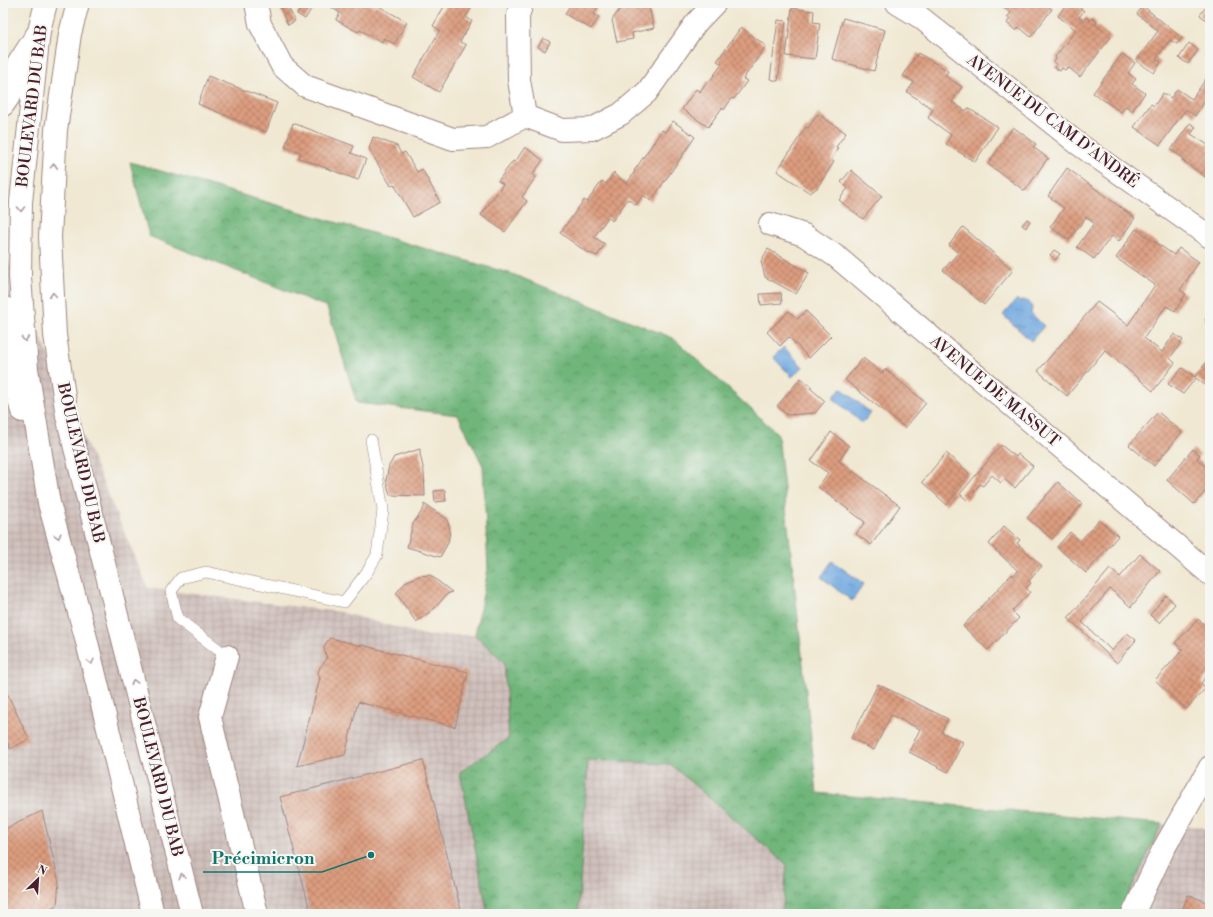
<svg xmlns="http://www.w3.org/2000/svg" width="1213" height="917" viewBox="0 0 1213 917" font-family="'Libre Bodoni',serif">
  <style>
    .industrial { fill: url(#industrial-grid) }
    .forest { fill: url(#forest-crowns); stroke: #5c6a52 }
    .water { fill: url(#water-ripples); stroke: #5e6486 }
    .building { fill: url(#building-cross-hatch) }
    .lines { fill: none; stroke-linecap: round; stroke-linejoin: round }
    .lane-casing { stroke: #9d847e; stroke-width: 12 }
    .street-casing { stroke: #9d847e; stroke-width: 24 }
    .primary-casing { stroke: #9d847e; stroke-width: 24 }
    .lane { stroke: #fff; stroke-width: 11 }
    .street { stroke: #fff; stroke-width: 22 }
    .primary { stroke: #fff; stroke-width: 22 }
    .oneway { stroke: #ae9aa0 }
    .labels { text-anchor: middle; dominant-baseline: central; stroke-width: 4; stroke-linejoin: round; paint-order: stroke }
    .street-label { font-size: 16px; fill: #4a1f2b; stroke: #f6f6f2 }
    .leader { fill: none; stroke: #0f766e; stroke-width: 1.5 }
    .callout-dot { fill: #0f766e; stroke: #f6f6f2; stroke-width: 1.5 }
    .callout-label { font-size: 17px; text-anchor: middle; font-weight: bold; fill: #0f766e; stroke: #f6f6f2; stroke-width: 4; stroke-linejoin: round; paint-order: stroke }
  </style>
  <defs>
    <pattern id="industrial-grid" width="8" height="8" patternUnits="userSpaceOnUse"><rect width="8" height="8" fill="#cfc0bb"/><path d="M0 4h8M4 0v8" fill="none" stroke="#b3a5a1"/></pattern>
    <pattern id="forest-crowns" width="20" height="18" patternUnits="userSpaceOnUse"><rect width="20" height="18" fill="#6fb57a"/><path d="M2 6a3 3 0 1 1 6 0M12 15a3 3 0 1 1 6 0" fill="none" stroke="#5d9364"/></pattern>
    <pattern id="water-ripples" width="26" height="14" patternUnits="userSpaceOnUse"><rect width="26" height="14" fill="#71a9e0"/><path d="M2 4q2-2 4 0t4 0M15 11q2-2 4 0t4 0" fill="none" stroke="#5f89b6"/></pattern>
    <pattern id="building-cross-hatch" width="8" height="8" patternUnits="userSpaceOnUse"><rect width="8" height="8" fill="#dc9d7f"/><path d="M0 0l8 8M0 8l8-8" fill="none" stroke="#b47f68"/></pattern>
  </defs>
  <rect width="100%" height="100%" fill="#f6f6f2"/>
  <filter id="ink" filterUnits="userSpaceOnUse"><feTurbulence type="fractalNoise" baseFrequency=".025" numOctaves="2"/><feDisplacementMap in="SourceGraphic" scale="8" xChannelSelector="R" yChannelSelector="G"/><feConvolveMatrix kernelMatrix="1 2 1 2 8 2 1 2 1" color-interpolation-filters="sRGB"/></filter>
  <filter id="wash" filterUnits="userSpaceOnUse"><feTurbulence type="fractalNoise" baseFrequency=".012" numOctaves="4" result="noise"/><feDisplacementMap in="SourceGraphic" scale="16" xChannelSelector="R" yChannelSelector="G"/><feGaussianBlur stdDeviation="0.9" result="paint"/><feColorMatrix in="noise" values="0 0 0 0 0 0 0 0 0 0 0 0 0 0 0 0 0 1.4 0 .05"/><feComposite in="paint" operator="in"/></filter>
  <g filter="url(#wash)">
    <rect width="100%" height="100%" fill="#f0e8d2"/>
    <path class="industrial" d="M3 248 148 588 340 612 428 636 475 635 504 662 509 738 460 772 488 914H3Z
      M587 760 670 764 787 865 782 914H578Z
      M1162 824 1202 827 1210 834V914H1119Z"/>
    <path class="forest" d="M130 162 512 274 673 338 778 434 817 793 1162 824 1119 914H782L787 865 670 764 588 760 578 914H488L460 772 509 738 504 662 475 635 488 569 483 466 458 415 357 403 327 307 149 236Z"/>
    <path class="water" d="M1017 299 1019 302 1024 300 1029 302 1032 308 1031 313 1044 326 1031 341 1003 315Z
      M784 347 803 367 792 377 773 357Z
      M841 388 871 413 862 423 833 398Z
      M832 561 864 584 852 601 821 577Z"/>
    <g id="blocks">
      <path class="building" d="M304 3H307L313 6 305 19 297 14Z
        M330 3H368L374 7 375 4 407 22 394 44 384 38 382 42 360 30 358 32 336 20 340 13 329 6Z
        M441 3H474L466 17 472 21 460 42 466 45 439 92 413 77 440 30 433 26 445 5Z
        M571 3H600L594 14 599 17 591 29 565 14Z
        M636 3H648L654 28 632 33 633 39 617 42 612 20 620 9 627 8 626 6Z
        M1003 3H1044L1052 9 1031 37 1019 27 1016 31 1007 23 1010 19 1007 17 1011 13 1001 5Z
        M1067 3H1073L1084 11 1079 17 1084 21 1086 17 1090 20 1092 18 1097 22 1095 24 1111 37 1080 77 1068 67 1065 70 1062 68 1060 71 1054 67 1057 64 1054 62 1056 59 1055 57 1076 30 1058 16Z
        M1209 3H1210V23L1200 15Z
        M287 5 295 21 288 25 280 8Z
        M1143 6 1182 38 1177 44 1170 40 1156 59 1161 62 1154 73 1136 61 1158 31 1137 14Z
        M792 8 814 11 813 22 820 23 815 59 786 56Z
        M843 18 885 30 874 71 832 59Z
        M778 20 786 21 778 81 770 79Z
        M741 27 766 46 743 79 747 81 734 99 732 98 724 110 722 108 708 127 682 109 696 89 700 92 707 81 709 82 722 64 717 61Z
        M543 38 550 42 545 51 538 47Z
        M1189 43 1198 50 1188 64 1179 58Z
        M918 53 948 71 945 76 962 87 952 102 966 111 968 108 998 127 975 162 946 144 951 135 928 118 933 109 907 92 914 82 903 76Z
        M1122 54 1135 63 1128 73 1136 79 1132 84 1145 93 1132 111 1126 106 1121 112 1093 93Z
        M1210 73V94L1195 116 1186 109 1160 145 1134 127 1151 104 1154 106 1163 93 1171 98 1177 89 1192 99Z
        M208 76 277 103 266 132 198 104Z
        M818 114 846 133 836 147 838 148 831 160 834 162 817 188 810 193 777 171 806 127 808 128Z
        M673 121 695 137 651 201 643 195 636 205 628 199 612 221 608 217 594 237 605 244 597 256 585 251 560 233 584 200 587 202 602 181 606 184 614 172 615 175 627 184 635 171H634L662 130 665 132Z
        M293 123 354 146 351 153 366 159 358 180 299 158 301 152 285 147Z
        M1190 123 1196 127 1191 134 1208 145 1210 143V176L1208 179 1182 160 1183 158 1171 150Z
        M1013 127 1036 144 1033 147 1049 159H1047L1025 191 988 164Z
        M373 137 397 146 401 154 405 152 417 172 422 169 440 202 413 217 394 184 391 186 369 149Z
        M525 147 543 160 533 174 536 177 522 197 527 201 505 232 481 215 503 184 498 181 513 161 515 162Z
        M1067 168 1135 218 1119 241 1112 236 1094 259 1077 247 1094 223 1086 217 1069 240 1050 227 1064 208 1048 196Z
        M851 170 882 196 863 219 839 200 848 188 841 182Z
        M1027 219 1030 221 1026 228 1022 225Z
        M963 227 1013 270 984 305 943 270 958 253 949 245Z
        M1136 229 1174 255 1179 248 1199 262 1180 290 1186 294 1175 311 1166 306 1144 338 1162 352 1174 334 1183 340 1170 358 1175 363 1153 391 1105 350 1067 396 1038 371 1097 302 1128 325 1155 285 1116 258Z
        M768 249 809 273 796 294 765 277 761 261Z
        M1054 250 1060 254 1055 260 1050 255Z
        M781 293 782 303 761 305 760 294Z
        M789 311 797 319 806 311 831 336 809 358 789 337 780 346 767 332Z
        M1210 312V323L1205 320Z
        M863 358 882 373 885 369 926 403 905 428 845 380Z
        M1210 358V389L1196 378 1183 394 1168 384 1182 368 1195 377Z
        M801 378 812 387 810 388 825 401 815 413 787 415 777 406Z
        M1158 412 1182 432 1154 466 1129 445Z
        M831 432 849 446 839 461 900 506 871 545 856 534 865 522 818 487 828 473 811 461Z
        M1001 445 1016 457 1018 454 1033 466 1015 488 1004 479 1001 483 992 475 983 486 980 484 967 500 960 494Z
        M420 449V454L424 472 425 496 390 495 386 480 389 466 394 457Z
        M1193 449 1200 455 1197 459 1210 470V486L1194 504 1167 480Z
        M946 453 969 473 953 491 956 493 947 505 922 482Z
        M1058 482 1082 504 1052 539 1027 518Z
        M445 490 446 501 435 502 434 491Z
        M424 504 447 519 450 530 448 543 440 557 407 547 413 524 424 508Z
        M1099 520 1118 536 1086 573 1057 547 1070 532 1080 541Z
        M1004 526 1020 540 1017 543 1042 566 1029 581 1031 583 1026 588 1030 592 1012 611 1019 618 988 650 963 626 1012 574 1013 576 1018 571 989 544Z
        M1140 554 1160 571 1131 607 1110 589 1082 622 1112 651 1127 633 1136 640 1117 663 1068 618 1110 569 1120 577Z
        M430 575 452 592 447 594 435 608 416 622 396 593 407 581 419 576Z
        M1166 595 1175 604 1159 623 1150 615Z
        M1198 619 1206 626 1210 621V673L1201 683 1206 688 1186 709 1155 680 1183 650 1175 643Z
        M330 638 362 646V645L373 648 468 672 455 727 358 702 345 755 297 766 320 678V679L318 673 320 667 327 659 324 648 326 643Z
        M878 684 948 719 941 732 963 742 948 772 909 752 920 729 891 715 874 750 851 738Z
        M3 685 29 739 10 749 8 743 3 746Z
        M423 760 462 914H311L280 797Z
        M42 811 59 882 57 905 38 914H3V830Z
        M1188 895 1210 903V914H1181Z"/>
    </g>
  </g>
  <g filter="url(#ink)">
    <use href="#blocks" fill-opacity="0" stroke="#9d847e" stroke-width="1"/>
    <g class="lines">
      <defs>
        <path id="lane" d="M227 656 178 619 171 591 181 578 206 572 344 602 367 572 377 555 383 510 371 440"/>
        <path id="street" d="M256 3 260 24 282 66 305 86 453 139 487 137 525 116 562 130 592 129 621 114 647 92 696 23 715 3
          M522 3 518 16 519 80 525 116
          M897 3 920 17 1077 143 1210 237
          M770 224 804 235 837 257 1210 574
          M227 656 210 717 257 914
          M1133 914 1163 850 1210 767"/>
        <path id="primary" d="M46 3 39 31 21 202 20 277 27 369 49 503 85 634 153 914
          M78 3 70 34 56 130 50 237 55 335 67 416 192 914
          M3 105 10 95 18 64 36 36
          M3 307 9 365 22 411"/>
      </defs>
      <use href="#lane" class="lane-casing"/>
      <use href="#street" class="street-casing"/>
      <use href="#primary" class="primary-casing"/>
      <use href="#lane" class="lane"/>
      <use href="#street" class="street"/>
      <use href="#primary" class="primary"/>
    </g>
    <defs><path id="oneway-chevron" d="M-2-3.5L2.5 0L-2 3.5" fill="none" stroke-width="1.6" stroke-linecap="round" stroke-linejoin="round"/></defs>
    <g class="oneway">
      <use href="#oneway-chevron" transform="translate(54 166) rotate(-87)"/>
      <use href="#oneway-chevron" transform="translate(21 209) rotate(90)"/>
      <use href="#oneway-chevron" transform="translate(53 295) rotate(-93)"/>
      <use href="#oneway-chevron" transform="translate(25 339) rotate(86)"/>
      <use href="#oneway-chevron" transform="translate(58 536) rotate(75)"/>
      <use href="#oneway-chevron" transform="translate(91 662) rotate(76)"/>
      <use href="#oneway-chevron" transform="translate(134 682) rotate(-104)"/>
      <use href="#oneway-chevron" transform="translate(182 876) rotate(-104)"/>
    </g>
  </g>
  <g class="labels">
    <g class="street-label">
      <text transform="translate(32 106) rotate(-83)">BOULEVARD DU BAB</text>
      <text transform="translate(1053 121) rotate(37)">AVENUE DU CAM D'ANDRÉ</text>
      <text transform="translate(995 391) rotate(40)">AVENUE DE MASSUT</text>
      <text transform="translate(81 463) rotate(77)">BOULEVARD DU BAB</text>
      <text transform="translate(158 777) rotate(76)">BOULEVARD DU BAB</text>
    </g>
  </g>
  <path class="leader" d="M371 855L322 872H203"/>
  <circle class="callout-dot" cx="371" cy="855" r="4"/>
  <g class="callout-label">
    <text x="263" y="864">Précimicron</text>
  </g>
  <rect width="1213" height="917" fill="none" stroke="#f6f6f2" stroke-width="16"/>
  <g transform="translate(38 879) rotate(25)" stroke="#f6f6f2" stroke-width="3" paint-order="stroke">
  <path d="M0-3L7 15L0 10L-7 15Z" fill="#4a1f2b"/>
  <text y="-6" font-size="11" font-weight="bold" text-anchor="middle" fill="#4a1f2b">N</text>
  </g>
</svg>
